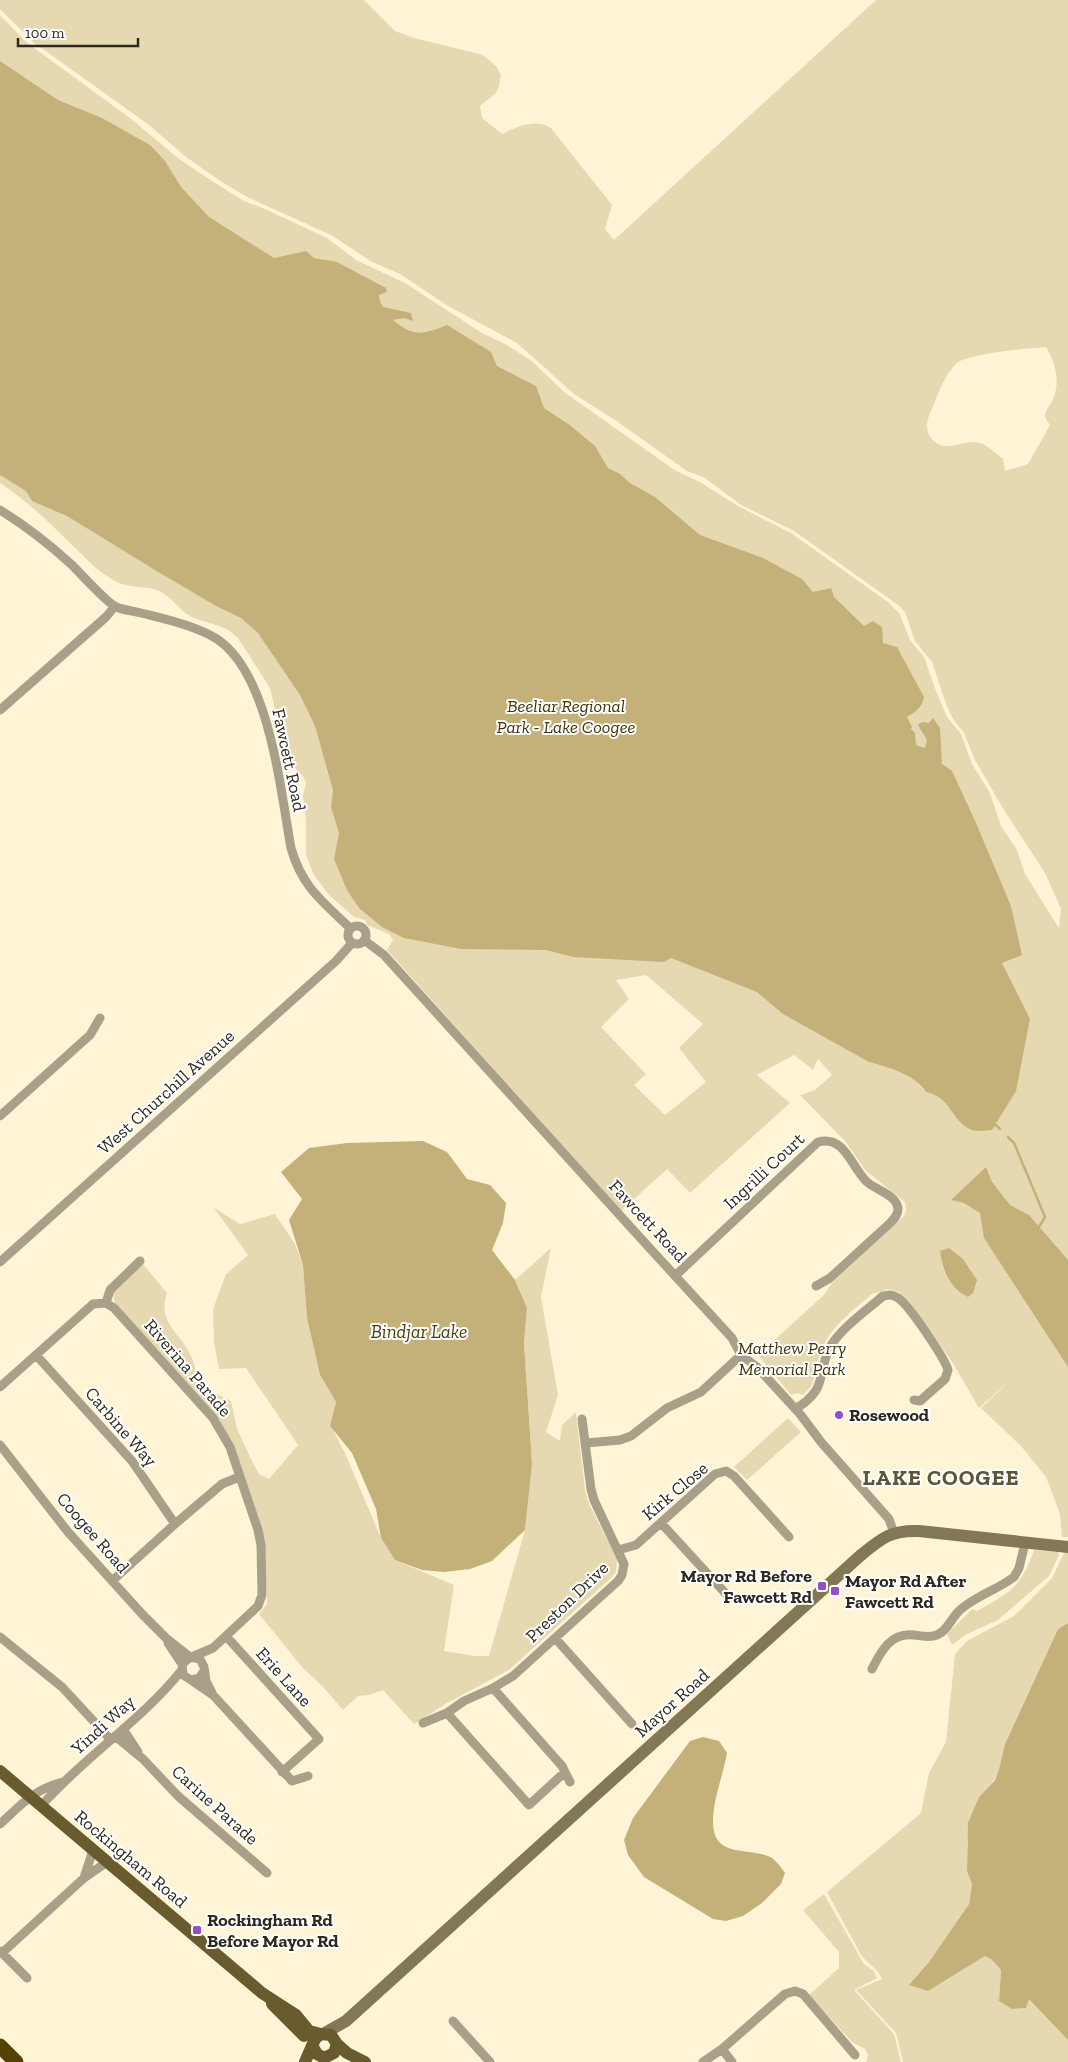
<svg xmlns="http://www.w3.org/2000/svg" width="1068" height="2062" viewBox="0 0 1068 2062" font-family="'Zilla Slab',serif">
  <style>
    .green { fill: #e6d9b2; fill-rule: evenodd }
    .water { fill: #c4b179 }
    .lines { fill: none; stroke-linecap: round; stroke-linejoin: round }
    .stream { stroke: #c4b179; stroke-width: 2.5 }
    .street { stroke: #a8a089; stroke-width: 9 }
    .secondary { stroke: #837855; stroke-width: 12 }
    .primary { stroke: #695b2e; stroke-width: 12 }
    .highway { stroke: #534204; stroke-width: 15 }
    .poi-dot { fill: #9251c6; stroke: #fff; stroke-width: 2 }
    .labels { text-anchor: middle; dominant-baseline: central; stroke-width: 4; stroke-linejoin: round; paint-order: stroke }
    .park-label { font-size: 18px; font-style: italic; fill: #423506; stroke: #fff }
    .street-label { font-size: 18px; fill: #2d291e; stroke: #fff }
    .poi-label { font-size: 18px; font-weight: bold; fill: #2d291e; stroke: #fff; text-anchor: start }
    .water-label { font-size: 19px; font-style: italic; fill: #4a3d10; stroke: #fff }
    .district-label { font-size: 22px; font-weight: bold; letter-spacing: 1px; fill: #5d553a; stroke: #fff }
  </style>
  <rect width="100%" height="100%" fill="#fff4d6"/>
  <path class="green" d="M0 0H364L395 31 414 38 483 55 496 66 501 75 499 86 496 93 480 106 482 118 502 134C516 127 536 118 551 128L612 205 605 229 614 240 876 0H1068V1537H1062L1060 1514 1046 1477 1021 1446 981 1408 1013 1378 979 1408 954 1365 933 1334 899 1292 888 1289 877 1293H873C855 1309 833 1324 823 1347 815 1363 818 1386 802 1395L798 1393 791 1395 758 1355 824 1295 831 1284 904 1216 906 1210 905 1202 866 1171 845 1141 800 1095 815 1090 832 1075 818 1059 813 1070 794 1055 757 1075 790 1103 690 1193 667 1169 621 1211 387 950 393 940 389 934 367 925 365 920 354 917 329 895 314 875 306 855V820L303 796 306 783 303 776 298 772 285 751 270 688 238 638C222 622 207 625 190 616 176 608 170 593 153 589 137 585 126 589 110 578 96 570 84 556 72 545 50 523 26 500 0 483V15L26 42 130 118 178 158 206 177 244 201 265 209 327 238 356 260 405 283 482 333 507 345 532 361 564 392 676 471 700 482 738 506 791 533 888 602 899 613 910 640 924 657 936 691 947 717 961 734 972 764 990 793 1001 826 1017 850 1025 874 1059 928 1061 909 1045 873 1002 807 975 760 964 733 953 719 946 704 932 662 915 641 905 612 898 605 794 531 741 505 705 478 687 471 615 420 574 394 517 343 448 306 400 274 372 262 331 235 247 197 222 182 186 157 149 125 33 42 0 9ZM1046 347C1055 363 1060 379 1054 397 1052 403 1046 409 1045 415 1045 419 1048 422 1050 425L1028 464 1005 471 1003 459C995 453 985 442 974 442 960 442 946 452 934 441 923 431 927 418 933 406 939 392 945 374 957 363 968 354 1029 348 1046 347ZM646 975 703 1024 679 1048 706 1082 665 1115 634 1085 646 1074 601 1027 629 999 616 980Z
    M214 1208 240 1224 275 1214 295 1244 303 1265 307 1318 320 1375 336 1402 331 1426 345 1453 381 1538 395 1560 454 1585 444 1651 475 1656H489L525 1530 532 1464 524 1343 527 1308 515 1280 551 1248 541 1297 558 1395 546 1432 560 1441 562 1425 576 1412 585 1490 589 1504 617 1559 616 1572 612 1577 509 1670 447 1703 414 1724 383 1690 369 1695 358 1696 343 1710 323 1687 302 1667 259 1614 267 1604V1598L264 1540 231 1441 212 1411 115 1304 113 1293 142 1263 167 1293C157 1322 180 1333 190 1354 195 1363 196 1375 199 1385L231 1401 237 1429 252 1461 259 1474 269 1479 298 1445 246 1368 219 1369 214 1342 213 1309 226 1274 248 1255Z
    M788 1418 801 1432 747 1480 734 1467Z
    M1034 1550 1058 1552 1059 1555 1049 1576 998 1620 965 1635 952 1645 947 1634 972 1609 977 1611C1010 1592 1021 1588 1034 1550Z
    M1064 1553H1068V1623L1058 1629 1005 1744 999 1769 994 1780 979 1797 967 1841V1871L972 1884 969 1904 929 1962 910 1985 943 1982 985 1956 992 1960 1001 1970 999 2001 1012 2009 1026 2008 1029 1998 1068 2040V2062H903L896 2033 856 1990 882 1979C877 1968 868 1964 861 1955L827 1892 921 1813 929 1773 946 1742 955 1654 967 1641 1014 1616 1052 1578Z
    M824 1894 864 1964 874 1971 877 1978 854 1990 894 2034 901 2062H866L868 2055 865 2049 852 2042 809 1995 839 1968V1952L803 1910Z"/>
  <path class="water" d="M0 61 58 100 102 118 150 145 165 161 181 187 209 217 274 258 306 251 314 258 337 262 386 288 387 292 379 295 380 302 383 307 411 313 413 321 404 318 393 320C413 337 423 335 447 325L491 352 497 366 536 386 544 408 571 426 595 446 608 468 620 474 630 483 655 497 700 535 763 558 802 579 813 592 831 588 834 597 864 626 873 621 882 627 883 643 897 647 924 697C922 707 916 712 907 717L912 727 911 729 915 733 916 745 925 748 927 740 918 725 922 722 929 723 933 718 940 728 942 764 952 771 976 823 1011 906 1022 955 1002 963 1030 1019 1016 1091 992 1130C987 1130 977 1132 972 1130 950 1121 953 1098 926 1092 918 1076 886 1066 869 1062L783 1014 757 992 671 958 664 962 573 957 546 950 461 949 404 938 382 927 359 908 347 890 334 859 339 833 331 807 333 790 315 726 300 695 258 633 241 618 216 606 160 573 67 516 32 501 26 491 0 475Z
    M423 1141 447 1152 467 1179 490 1185 506 1203 503 1223 492 1250 515 1280 527 1308 524 1343 532 1464 525 1530 492 1561 470 1569 444 1572 422 1570 395 1560 381 1538 376 1509 352 1453 330 1426 336 1402 320 1375 307 1318 303 1265 289 1220 302 1199 281 1172 309 1148 347 1143Z
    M986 1167 992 1182 1010 1205 1029 1215 1068 1260V1367L984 1238 980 1213 964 1203 951 1200Z
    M949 1248 963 1259 977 1280 973 1293 968 1297C949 1288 943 1270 940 1251Z
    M1068 1623V2040L1029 1999 1026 2008 1012 2009 999 2001 1001 1970 992 1960 985 1956 928 1991 909 1985 929 1962 969 1904 972 1884 967 1871 968 1823 979 1797 995 1780 999 1769 1005 1744 1058 1629Z
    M703 1737 719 1741 727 1753C723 1776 713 1799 713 1822 713 1860 751 1846 772 1858 777 1862 781 1867 785 1873L781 1884 762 1903 743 1916 726 1921 713 1919 644 1877 628 1855 624 1840 633 1818 690 1741Z"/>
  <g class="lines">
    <path class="stream" d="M996 1125 1000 1129
      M1008 1137 1014 1143 1045 1217 1039 1227"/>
    <path class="street" d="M0 510C26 526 49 544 72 565 81 574 106 602 116 607 123 610 133 611 141 613 165 619 188 624 210 635 269 664 280 789 291 848 302 887 322 901 350 928
      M0 710 106 617 115 606
      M348 935a9 9 0 1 1 18 0a9 9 0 1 1-18 0Z
      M364 940 384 955 645 1243 721 1326 732 1338 741 1355 757 1367 800 1414 821 1442 889 1519 894 1533
      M0 1116 90 1035 100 1018
      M0 1262 336 961 352 943
      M676 1275 818 1142C845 1135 851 1167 867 1182 876 1190 897 1195 898 1209 898 1216 893 1220 888 1225L830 1278 816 1286
      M106 1303 110 1290 140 1261
      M36 1355 132 1461 175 1524
      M0 1387 93 1304 106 1303 114 1308 213 1418 230 1447 258 1530 261 1545 262 1595 258 1606 213 1648 194 1656
      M795 1409C831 1388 815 1371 832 1344 843 1327 867 1310 883 1296 889 1295 893 1294 898 1298 909 1305 944 1357 948 1370L945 1379 920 1401 914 1400
      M586 1443 620 1440 631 1436 667 1408 701 1392 741 1355
      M0 1445 68 1532 142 1614 166 1638 190 1657
      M661 1523 727 1595
      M618 1550 636 1545 715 1474 726 1471 734 1476 789 1537
      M112 1581 175 1524 222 1484 239 1477
      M226 1636 319 1739 282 1772
      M0 1637 62 1687 111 1740
      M555 1638 632 1724
      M168 1643 182 1664
      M872 1669C881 1651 891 1632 914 1635 921 1636 930 1638 937 1635 947 1631 951 1619 958 1612 973 1597 997 1590 1014 1577L1019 1568 1025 1543
      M204 1671 199 1678 191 1680 183 1675 182 1664 190 1657 200 1659 204 1667 206 1681 212 1693
      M191 1680 213 1695 292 1781 308 1776
      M493 1688 562 1766 570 1782
      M447 1713 529 1805 565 1772
      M423 1723 447 1713 464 1701 493 1688 513 1676 618 1581 622 1575 624 1564 594 1500 591 1489 582 1419
      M123 1729 138 1752
      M115 1736 143 1759 178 1796 267 1873
      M41 1806C84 1757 141 1721 181 1671
      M0 1824C22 1804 33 1790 63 1782
      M84 1878 93 1850
      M0 1951 27 1978
      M2 1953 84 1878 107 1862
      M453 2021 490 2062
      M722 2049 732 2062
      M703 2062 722 2049 785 1994 795 1991 803 1994 855 2055"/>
    <path class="secondary" d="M325 2033 346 2021 861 1555C882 1538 891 1530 919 1531L1068 1547"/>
    <path class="primary" d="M0 1771 262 1993 296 2015 309 2031 321 2034
      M272 2004 304 2036
      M337 2044 347 2053 365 2062
      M305 2062 315 2039 321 2034 331 2035 337 2044 334 2053 324 2058 317 2054 313 2047"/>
    <path class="highway" d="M0 2046 16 2062"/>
  </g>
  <g class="poi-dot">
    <circle cx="839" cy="1415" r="5"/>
    <rect x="817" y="1581" width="10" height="10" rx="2.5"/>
    <rect x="830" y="1586" width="10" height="10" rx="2.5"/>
    <rect x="192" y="1925" width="10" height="10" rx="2.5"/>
  </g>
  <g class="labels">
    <g class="park-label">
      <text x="566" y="706">Beeliar Regional<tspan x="566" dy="21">Park - Lake Coogee</tspan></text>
      <text x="792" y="1348">Matthew Perry<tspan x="792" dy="21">Memorial Park</tspan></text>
    </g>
    <g class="street-label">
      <text transform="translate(289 760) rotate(78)">Fawcett Road</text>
      <text transform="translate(166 1092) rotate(-42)">West Churchill Avenue</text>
      <text transform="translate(764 1171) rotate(-43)">Ingrilli Court</text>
      <text transform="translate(648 1221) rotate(47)">Fawcett Road</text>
      <text transform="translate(188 1368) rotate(49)">Riverina Parade</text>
      <text transform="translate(121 1427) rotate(49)">Carbine Way</text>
      <text transform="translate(675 1491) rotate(-40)">Kirk Close</text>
      <text transform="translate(93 1533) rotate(49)">Coogee Road</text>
      <text transform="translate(567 1602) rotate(-44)">Preston Drive</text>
      <text transform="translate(284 1677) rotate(48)">Erie Lane</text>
      <text transform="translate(672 1703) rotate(-42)">Mayor Road</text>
      <text transform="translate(103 1725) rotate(-42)">Yindi Way</text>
      <text transform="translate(215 1805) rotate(42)">Carine Parade</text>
      <text transform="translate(131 1859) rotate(40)">Rockingham Road</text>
    </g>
    <g class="poi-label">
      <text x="849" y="1415">Rosewood</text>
      <text x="812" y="1576" text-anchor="end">Mayor Rd Before<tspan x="812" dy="21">Fawcett Rd</tspan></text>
      <text x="845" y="1581">Mayor Rd After<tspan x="845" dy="21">Fawcett Rd</tspan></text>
      <text x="207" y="1920">Rockingham Rd<tspan x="207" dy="21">Before Mayor Rd</tspan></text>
    </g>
    <g class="water-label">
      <text x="419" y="1331">Bindjar Lake</text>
    </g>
    <g class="district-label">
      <text x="941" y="1477">LAKE COOGEE</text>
    </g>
  </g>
  <path d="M18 38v8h120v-8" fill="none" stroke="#2d291e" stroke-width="2.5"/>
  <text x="25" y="38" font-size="15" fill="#2d291e" stroke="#ffffff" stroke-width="4" paint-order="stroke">100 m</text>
</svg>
